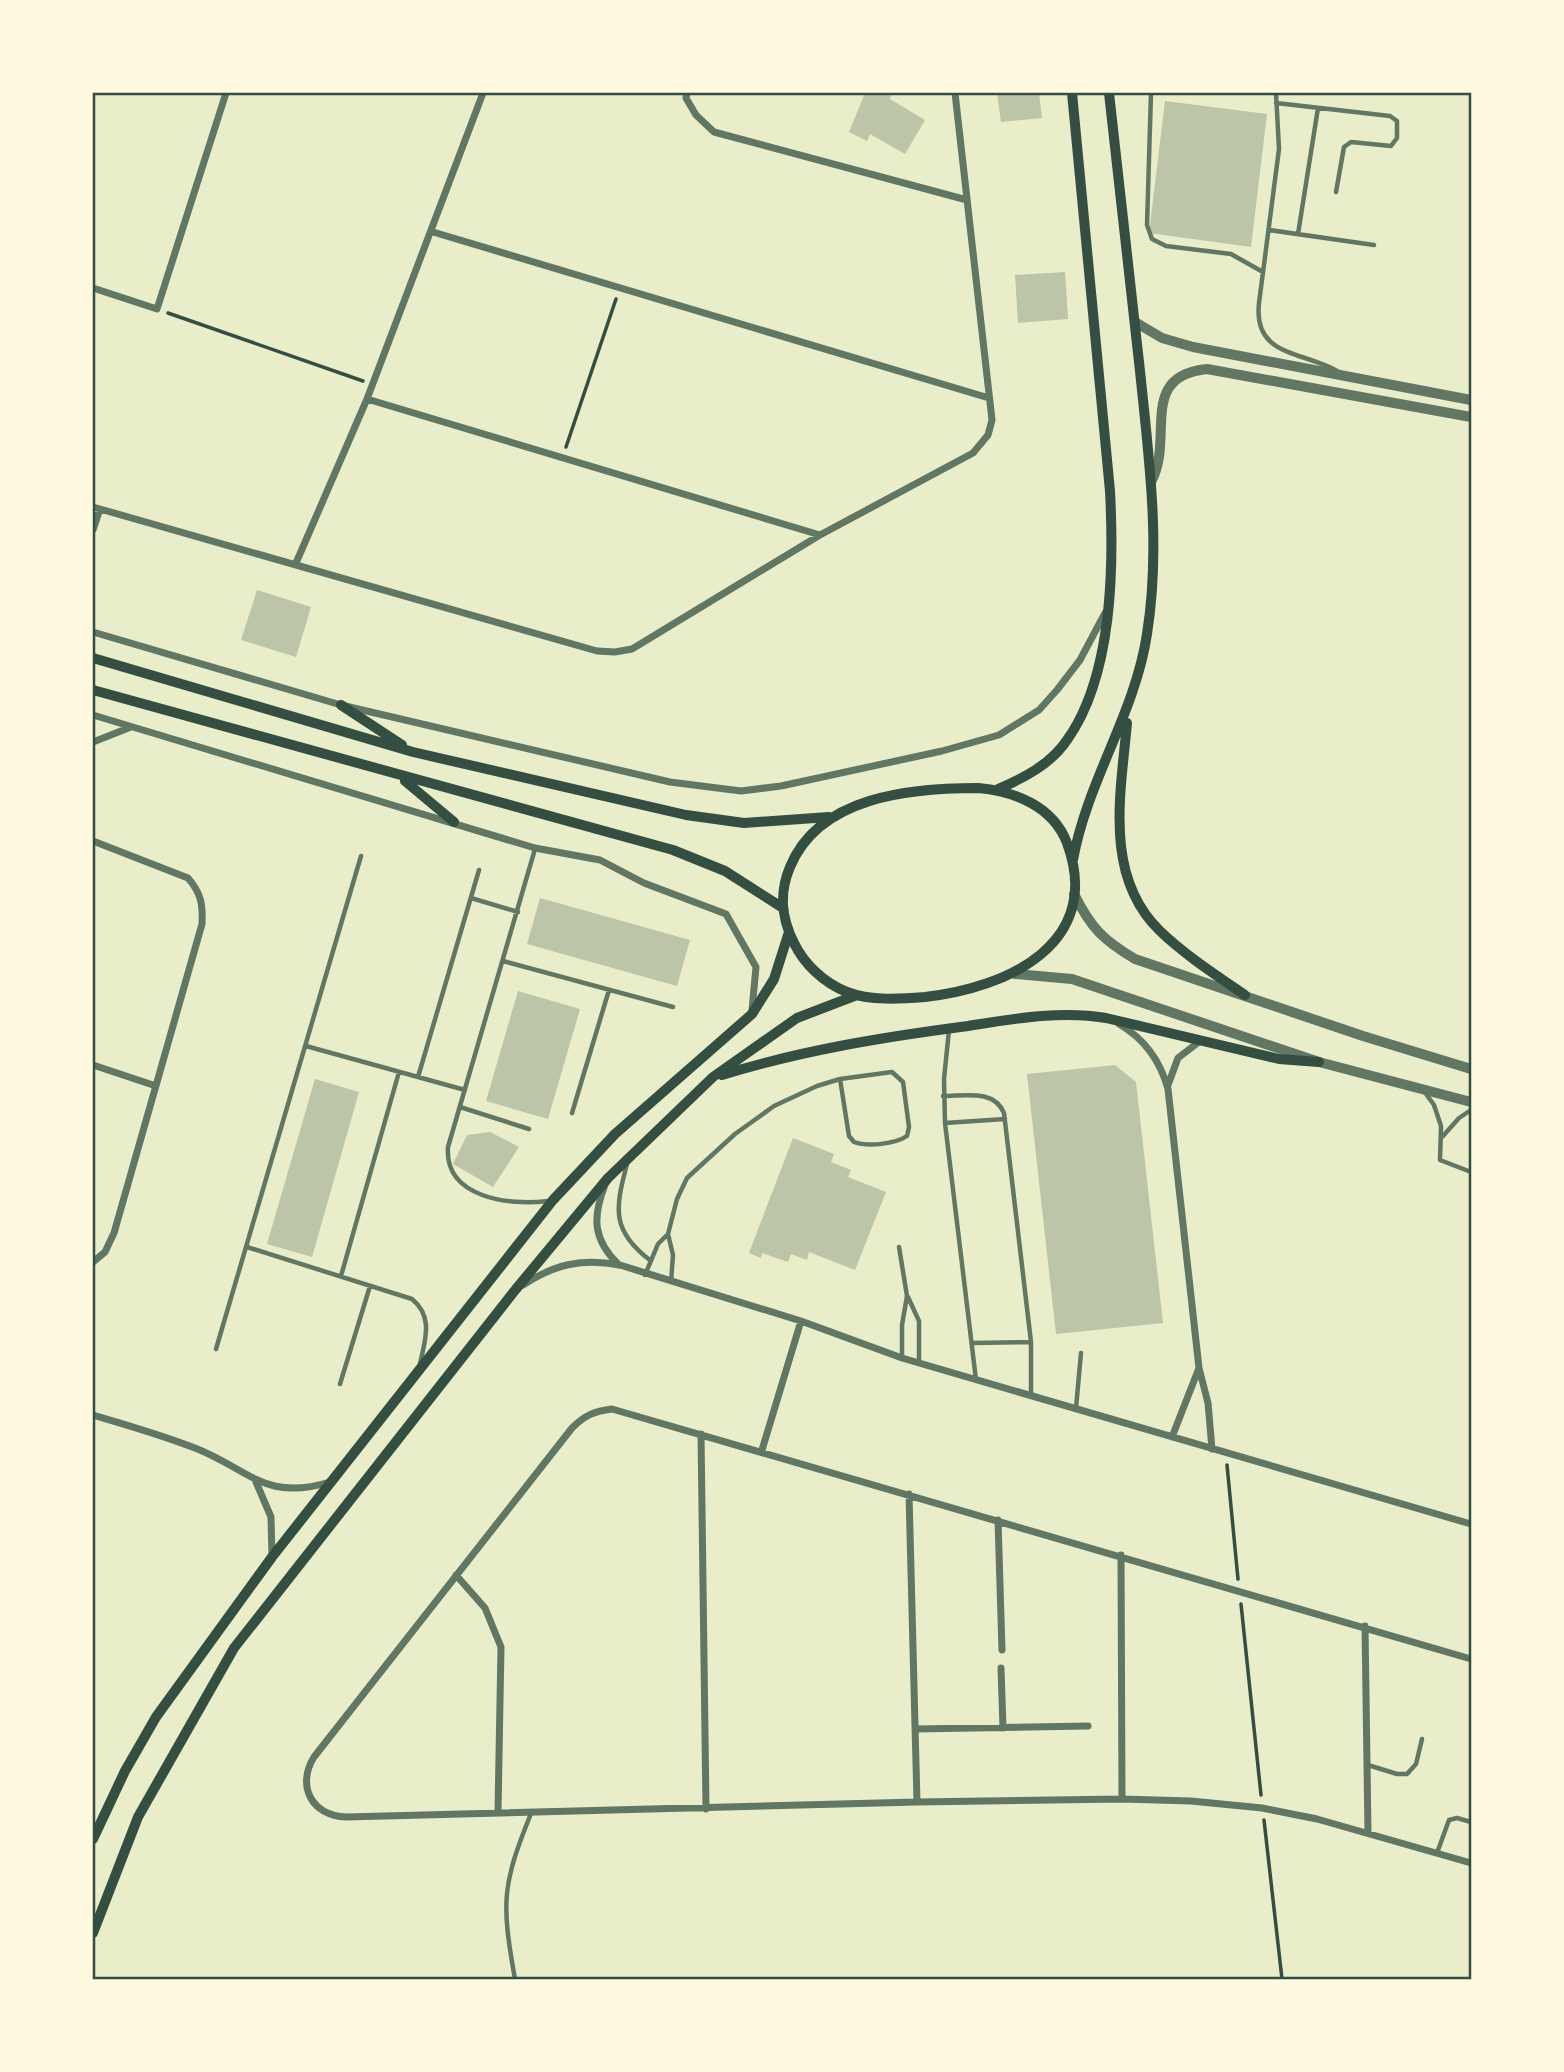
<svg xmlns="http://www.w3.org/2000/svg" width="1564" height="2072" viewBox="0 0 1564 2072" font-family="'Asap Condensed',sans-serif">
  <style>
    .building { fill: #bcc5a7 }
    .lines { fill: none; stroke-linecap: round; stroke-linejoin: round }
    .path { stroke: #344e41; stroke-width: 3.5 }
    .service { stroke: #617663; stroke-width: 4.5 }
    .minor { stroke: #617663; stroke-width: 7 }
    .tertiary { stroke: #617663; stroke-width: 10 }
    .secondary { stroke: #344e41; stroke-width: 10 }
    .neatline { fill: none; stroke: #344e41; stroke-width: 2.5 }
  </style>
  <rect width="100%" height="100%" fill="#e9edc9"/>
  <path class="building" d="M865 93H892L890 99 925 120 905 154 870 134 867 141 849 132Z
    M997 93H1039L1042 118 1001 122Z
    M1165 101 1267 114 1251 247 1149 233Z
    M1065 272 1068 319 1018 323 1015 275Z
    M257 590 311 607 296 657 241 640Z
    M540 898 690 940 677 986 527 944Z
    M518 991 580 1009 548 1119 486 1101Z
    M1115 1065 1136 1082 1163 1323 1056 1334 1027 1074Z
    M315 1079 359 1092 312 1257 267 1244Z
    M490 1132 519 1147 493 1187 453 1164 467 1135Z
    M793 1138 834 1154 831 1162 851 1170 848 1177 886 1192 855 1270 809 1252 807 1260 791 1254 788 1262 762 1253 761 1258 749 1253Z"/>
  <g class="lines">
    <path class="path" d="M168 313 363 381
      M566 447 616 299
      M1227 1465 1238 1579
      M1241 1604 1261 1795
      M1264 1820 1282 1979"/>
    <path class="service" d="M1151 93 1147 225 1152 239 1166 246 1231 254 1263 272
      M1276 93 1279 149 1259 303C1253 357 1303 351 1337 371
      M1276 103 1390 116 1397 121V138L1391 146 1351 142 1344 147 1336 192
      M1269 230 1374 245
      M1298 234 1318 108
      M535 849 448 1147C444 1198 510 1206 548 1201
      M471 898 518 912
      M503 961 673 1007
      M949 1030 944 1079 945 1123 976 1380
      M306 1046 465 1090
      M418 1077 479 870
      M1424 1091 1434 1105 1441 1126 1440 1160 1471 1172
      M943 1096C965 1096 994 1089 1004 1113L1031 1342V1396
      M460 1107 529 1129
      M572 1113 609 990
      M945 1123 1005 1119
      M1443 1136 1459 1118 1471 1110
      M627 1164C615 1209 611 1231 651 1261
      M668 1234 673 1255 671 1282
      M247 1247 412 1299C434 1317 425 1340 420 1364
      M899 1247 907 1296 902 1325V1357
      M645 1275 658 1244 668 1234 677 1199 687 1178 735 1134 774 1106 817 1086 840 1079 892 1072 903 1082 909 1127 907 1136C895 1144 868 1147 854 1142L849 1136 840 1079
      M341 1276 399 1072
      M908 1297 919 1321V1362
      M972 1343 1031 1342
      M216 1349 361 856
      M340 1384 370 1286
      M1076 1408 1081 1353
      M1368 1765 1397 1774H1407L1416 1764 1422 1739
      M1437 1853 1449 1820 1457 1818 1471 1822
      M515 1979C501 1901 502 1885 532 1811"/>
    <path class="minor" d="M687 93 686 98 696 115 714 132 967 200
      M433 232 989 398
      M93 288 157 309 226 93
      M367 399 820 535
      M93 507 597 651 615 652 632 649 820 535 973 453 988 435 992 420 955 93
      M93 530 100 509
      M296 563 367 399 483 93
      M93 632 341 705 670 782 741 791 781 786 942 751 999 735 1039 710 1057 690 1080 660 1105 613
      M93 715 535 848 600 860 644 883 726 914 756 967 752 1010
      M93 742 131 727
      M93 841 188 878C201 893 203 904 202 924L114 1233 105 1252 93 1262
      M1119 1024C1145 1039 1160 1060 1168 1089L1199 1368 1208 1403 1212 1449
      M93 1065 156 1086
      M1168 1085 1178 1058 1200 1041
      M605 1185C592 1218 593 1240 619 1265
      M523 1285C555 1264 582 1258 620 1265L801 1321 902 1358 1471 1524
      M93 1415C127 1425 162 1435 195 1448 249 1469 265 1502 330 1482
      M701 1434 706 1809
      M1172 1437 1199 1368
      M762 1450 801 1321
      M256 1482 271 1517 272 1555
      M909 1494 917 1802
      M998 1520 1002 1650
      M1121 1555 1122 1799
      M456 1575 485 1608 501 1647 498 1811
      M1365 1626 1368 1833
      M1471 1659 612 1409C595 1411 585 1415 572 1428L314 1757C296 1786 312 1816 346 1817L917 1802 1122 1799 1191 1801 1262 1808 1317 1819 1471 1863
      M1001 1668 1003 1728
      M915 1729 1088 1726"/>
    <path class="tertiary" d="M1135 322 1162 338 1193 347 1471 400
      M1151 482C1175 439 1137 376 1207 369L1471 417
      M1074 894C1091 928 1103 940 1135 959L1363 1036 1471 1069
      M1015 974 1072 979 1319 1062 1471 1102"/>
    <path class="secondary" d="M93 658 413 752 686 815 744 823 829 817
      M93 690 673 850 725 871 783 908
      M341 705 402 745
      M1127 723C1121 792 1103 876 1160 931 1185 955 1216 975 1245 995
      M405 781 454 822
      M978 788C1014 791 1053 806 1067 843 1104 944 1007 988 925 997 901 999 870 1001 847 992 824 983 804 964 794 943 781 917 779 893 790 867 819 796 911 788 978 788Z
      M998 789C1024 778 1051 764 1067 740 1113 676 1114 567 1110 491L1072 93
      M1073 860C1087 781 1135 714 1147 634 1161 546 1149 459 1140 371 1130 278 1119 186 1109 93
      M722 1075C803 1050 884 1037 968 1026 1012 1019 1061 1010 1106 1018L1279 1059 1319 1062
      M93 1839 125 1771 156 1717 272 1557 553 1200 615 1134 752 1014 774 979 789 932
      M93 1933 138 1817 234 1648 516 1289 608 1178 713 1077 797 1018 857 995"/>
  </g>
  <rect width="1564" height="2072" fill="none" stroke="#fefae0" stroke-width="189"/>
  <rect x="94" y="94" width="1376" height="1884" class="neatline"/>
</svg>
